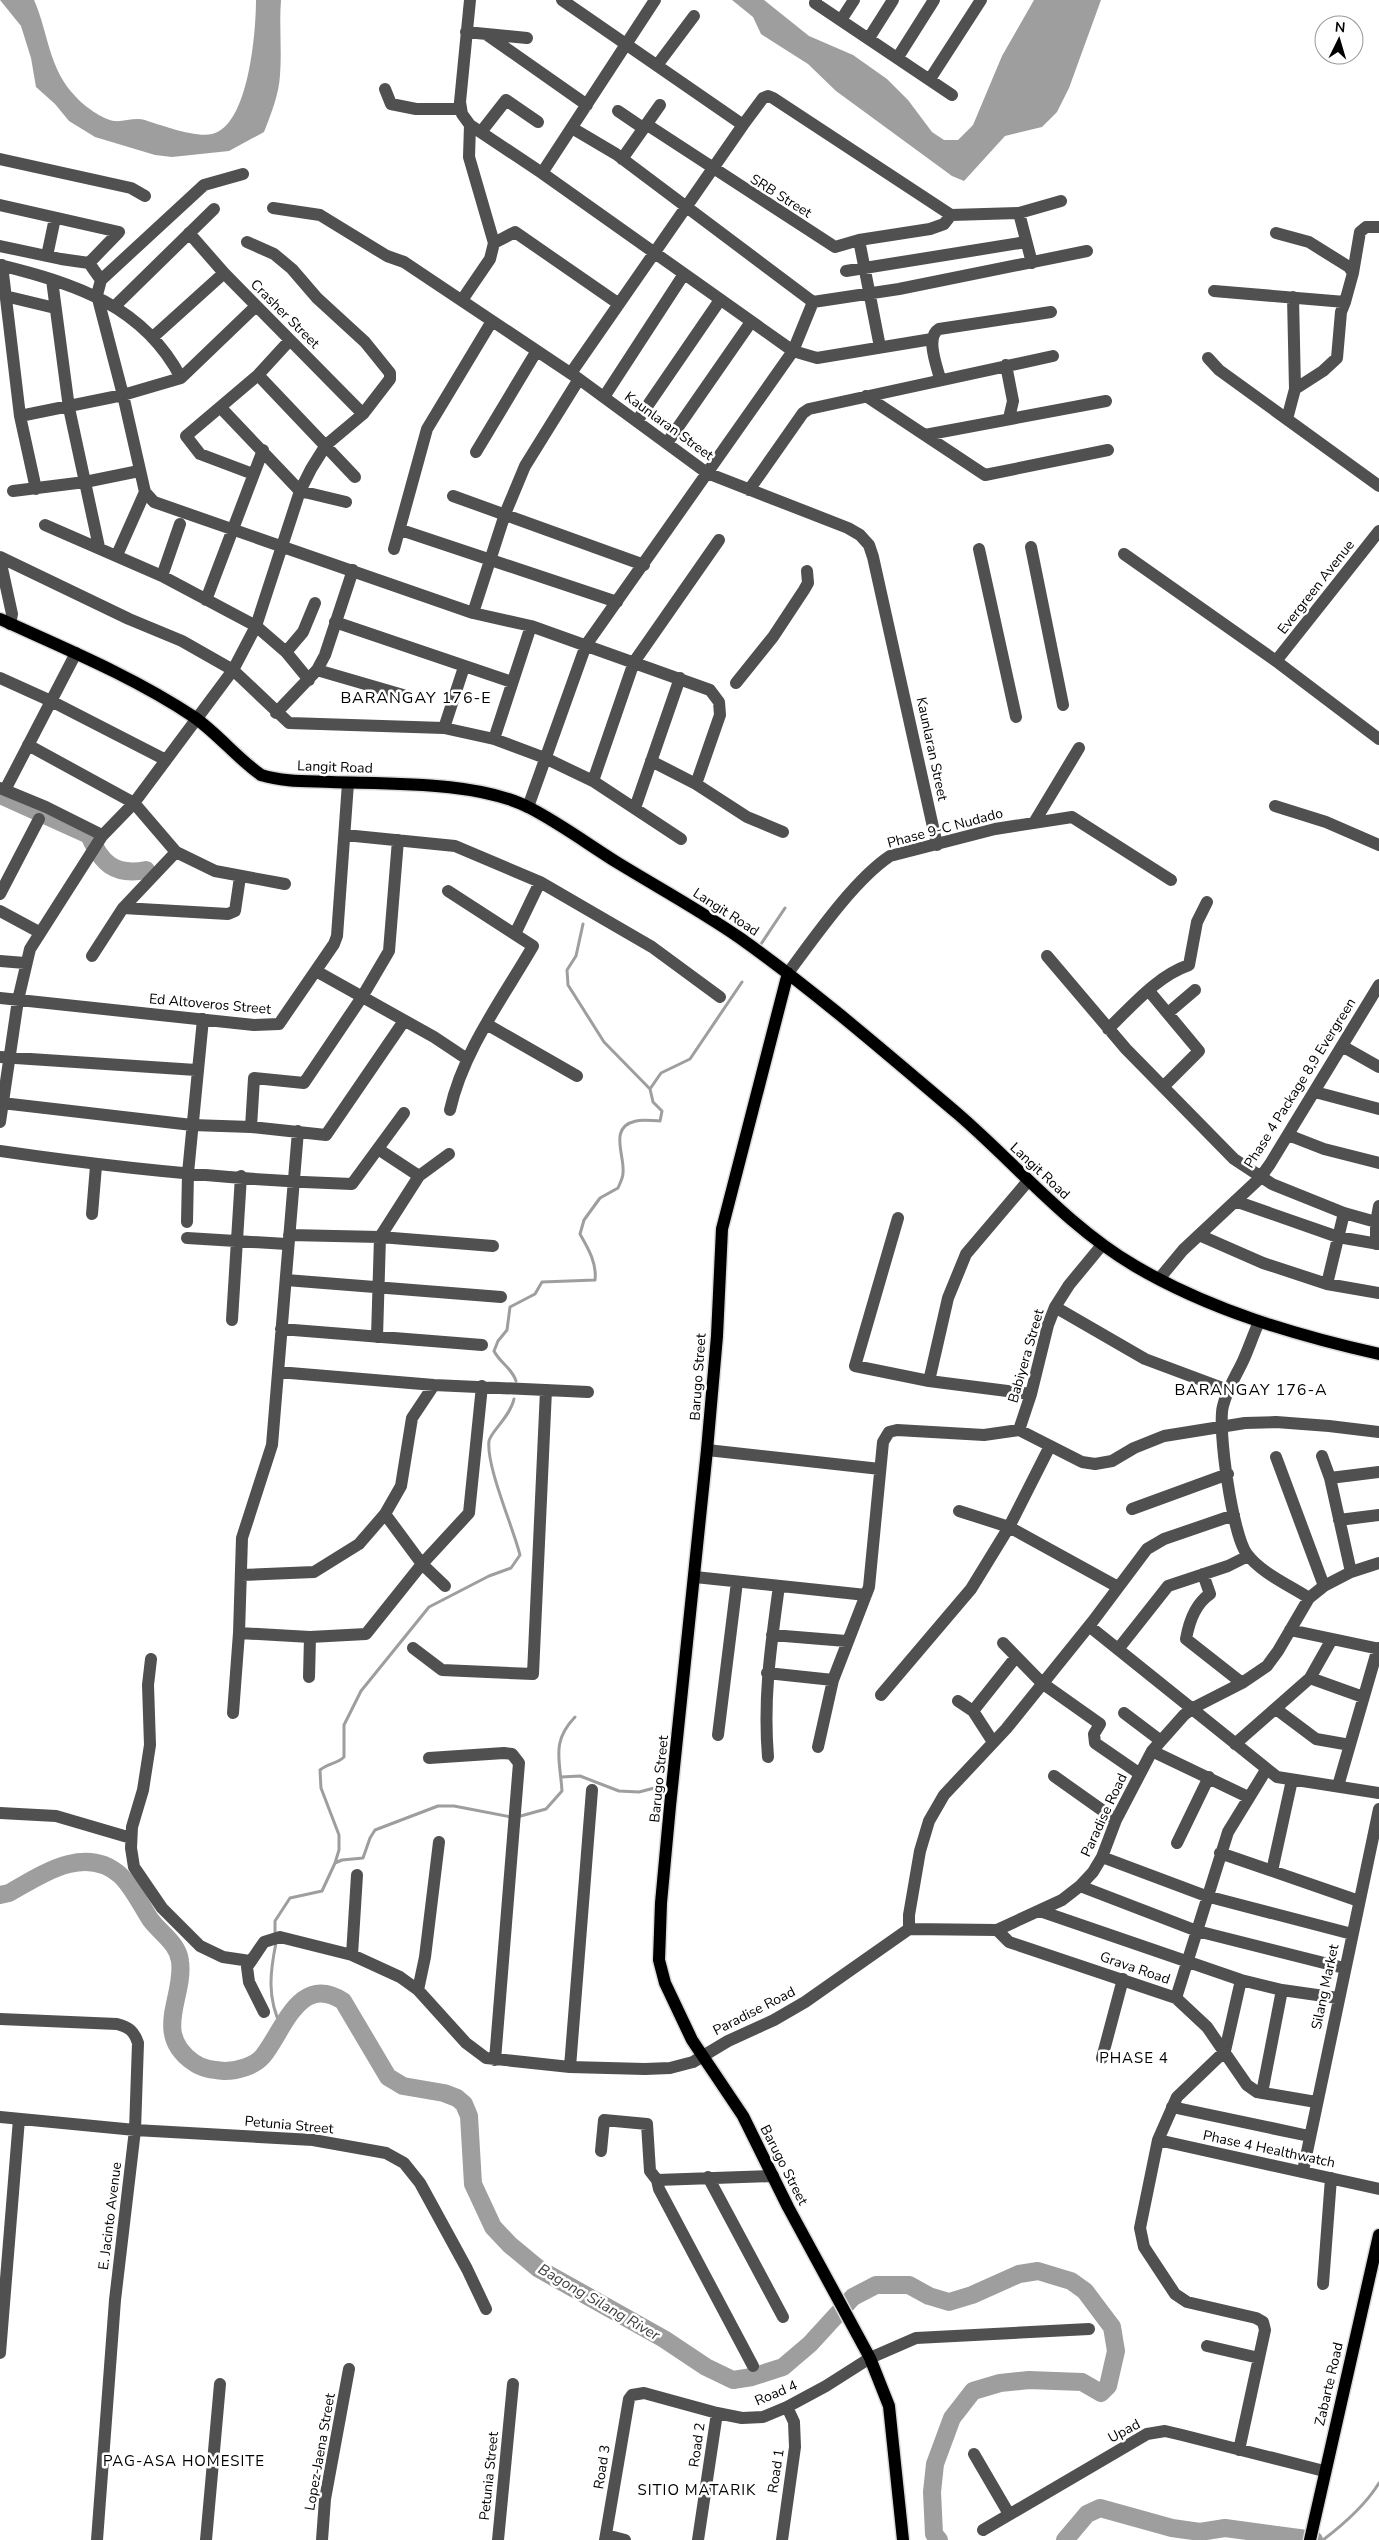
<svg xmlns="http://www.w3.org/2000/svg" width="1379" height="2540" viewBox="0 0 1379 2540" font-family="'Nunito Sans',sans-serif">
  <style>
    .water { fill: #9e9e9e }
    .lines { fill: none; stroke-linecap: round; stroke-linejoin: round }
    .stream { stroke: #9e9e9e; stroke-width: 3 }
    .river { stroke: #9e9e9e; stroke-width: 18 }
    .major-casing { stroke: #dbdbdb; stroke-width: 15 }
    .minor { stroke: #505050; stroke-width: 12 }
    .major { stroke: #000; stroke-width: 12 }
    .labels { text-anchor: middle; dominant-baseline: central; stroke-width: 5; stroke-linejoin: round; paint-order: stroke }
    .street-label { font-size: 14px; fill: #000; stroke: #fff }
    .neighbourhood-label { font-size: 15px; letter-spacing: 1px; fill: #000; stroke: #fff }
    .water-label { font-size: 15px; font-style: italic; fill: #3f3f3f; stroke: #fff }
    .quarter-label { font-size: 16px; letter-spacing: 1px; fill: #000; stroke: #fff }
  </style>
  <rect width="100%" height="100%" fill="#fff"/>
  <path class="water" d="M0 0H34C49 34 48 68 76 97 84 106 102 119 114 121 124 122 135 117 145 120 160 125 196 138 212 134 249 126 256 31 256 0H281C279 25 282 50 280 75 279 94 271 114 264 132L229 151 172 157 155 155 95 137 69 121 55 104 36 87 31 58 21 26Z
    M732 0H764L809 36 853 55 887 79 908 100 932 132 944 140H958L973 125 1002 56 1034 0H1101L1069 88 1057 112 1042 127 1005 136 964 181 952 176 836 91 808 64 761 34 753 17Z"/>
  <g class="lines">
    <path class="stream" d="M759 947 785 908
      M650 1089 661 1073 690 1059 742 982
      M516 1381C512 1368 500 1363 494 1351L498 1341 507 1330 510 1307 535 1294 542 1282 595 1280C597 1263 588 1248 580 1234L584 1220 600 1198 618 1188C620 1183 623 1178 623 1173 625 1155 608 1127 636 1121 643 1119 653 1121 660 1121L662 1111 653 1102 650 1089 604 1042 568 985 567 970 576 956 583 924
      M561 1777 580 1776 619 1791 639 1792 662 1786
      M517 1817 546 1809 562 1791C560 1759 551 1742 575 1717
      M335 1863 342 1860 363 1858 370 1838 375 1830 438 1806H454L511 1817
      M275 1934V1921L290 1898 322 1891 335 1863 339 1850V1835L321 1788 320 1770C328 1763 337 1764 344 1757V1725L361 1691 429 1607 489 1576 511 1568 520 1555C513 1527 486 1466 489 1441 491 1431 510 1417 514 1399
      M276 1943C270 1972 267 1998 281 2026
      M1323 2540C1344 2524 1365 2506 1379 2483"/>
    <path class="river" d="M0 795 89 835C101 863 114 876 146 870
      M0 1895 9 1893C41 1875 85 1844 120 1875 132 1886 141 1905 150 1919 160 1933 178 1943 180 1961 185 1997 152 2033 193 2062 202 2069 214 2070 225 2071 237 2071 255 2066 263 2056 284 2030 299 1973 343 2001L388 2077 403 2086 444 2093 457 2098 464 2104 469 2116 473 2184 493 2227 510 2245 539 2269 664 2339 706 2367 733 2380 752 2377 783 2367 810 2344 853 2297 876 2285H909L929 2296 949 2302 972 2295 1019 2274 1038 2271 1071 2281 1085 2291 1112 2327 1116 2351 1108 2386 1101 2393 1082 2382 1029 2380 1000 2383 973 2391 952 2418 935 2464 932 2492 934 2534 939 2540
      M1065 2540 1087 2514 1100 2508 1172 2528 1200 2532 1225 2528 1314 2540"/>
    <defs>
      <path id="major" d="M0 619C66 649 134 677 194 717 218 734 237 758 261 775 284 782 307 781 331 782 389 784 479 781 530 808 561 824 589 845 618 863 659 888 701 911 740 938 816 992 887 1054 958 1114 1017 1165 1067 1226 1135 1266 1210 1310 1295 1335 1379 1354
        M788 973 722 1229 717 1336 707 1450 670 1806 661 1903 659 1960 665 1983 692 2040 743 2116 788 2207 870 2358 889 2406 903 2540
        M1310 2540 1379 2235"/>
    </defs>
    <use href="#major" class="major-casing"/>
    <path class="minor" d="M470 0 460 102 462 114 470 125 542 173 793 351 817 358 932 339
      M562 0 743 125
      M816 0 815 3 952 95
      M841 20 854 0
      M466 32 527 38
      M486 34 587 105
      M869 38 893 0
      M898 57 934 0
      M658 64 694 16
      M930 79 981 0
      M385 89 391 104 416 109H460
      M618 111 643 128
      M646 124 835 247 859 240 930 229 944 224 951 215
      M572 128 616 154 813 302 899 289 1087 251
      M481 132 506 100 538 122
      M0 159 131 188 145 196
      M622 159 660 105
      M542 173 655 0
      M0 205 119 232
      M273 208 320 215 387 256 404 262 579 379 707 473 848 528 860 535 869 545 873 557 937 845
      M1019 213 1032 263
      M189 233 224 273 363 414
      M1276 233 1309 242 1349 267 1353 273 1345 302
      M859 240 880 347
      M494 243 515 232 619 304
      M0 246 61 259 89 263 119 232
      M47 256 55 218
      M89 263 101 280 97 295 123 395 145 492 154 502 473 613 531 626 710 690 719 702 720 715 696 784
      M0 265C74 283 144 306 181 378
      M2 265 20 416 36 489
      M846 271 1026 242
      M1353 273 1360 232 1366 227H1379
      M52 280 69 408 99 547
      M101 280 204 185 243 174
      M1214 291 1345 302 1341 312 1337 358 1323 371 1295 389 1287 419
      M5 296 55 308
      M1293 297 1295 389
      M462 300 490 259 494 243 469 157 470 125
      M115 306 214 209
      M153 337 224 273
      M1208 358 1219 370 1379 486
      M1006 365 1013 401 1009 418
      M571 373 743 125 763 98 768 96 773 98 951 215 1019 213 1061 201
      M258 375 355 477
      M940 379C937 366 925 337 939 329L1051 312
      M866 396 985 475 1108 450
      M604 397 684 274
      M221 408 300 491 346 502
      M20 416 123 395 181 378 256 306
      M637 421 720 300
      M925 435 1106 401
      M667 443 751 322
      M476 452 536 352
      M253 474 200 454 186 436 258 375 290 340
      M749 490 803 413 809 409 1053 356
      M13 491 85 482 139 471
      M453 496 644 565
      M45 525 162 576 256 626 286 652 309 680
      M401 530 617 602
      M1031 547 1063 705
      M394 549 427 429 492 321
      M979 549 1016 717
      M1124 554 1276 661 1379 739
      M117 555 145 492
      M0 557 129 619 182 641 233 670 289 723 444 728 494 739 545 758 593 781 681 839
      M0 559 12 614 10 624
      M162 576 180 524
      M206 600 263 450
      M473 613 505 514 525 466 579 379
      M335 622 512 682
      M286 652 303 632 315 603
      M1276 661 1379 531
      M317 670 403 695
      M0 678 51 701 166 760
      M736 683 773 637 804 590 808 583 807 571
      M276 713 317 670 325 655 353 570
      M444 728 464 667
      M494 739 531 626
      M28 745 134 803 176 852 215 871 285 884
      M651 761 696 784 747 817 783 832
      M593 781 634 662 719 540
      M0 788 46 807 102 835
      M5 790 76 653
      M1275 806 1326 822 1379 845
      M528 807 586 645 793 351 813 302
      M635 808 680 678
      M1035 821 1079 748
      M345 835 455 846 540 882 652 947 720 997
      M448 891 533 946C503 998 463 1051 450 1110
      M0 894 39 819
      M123 908 228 914 235 911 240 877
      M0 911 39 932
      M515 934 540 882
      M92 956 123 908 176 852
      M1047 956 1126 1049 1234 1159 1272 1184 1344 1213 1376 1222
      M0 961 25 963
      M316 971 434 1037 467 1059
      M788 973C814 938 854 880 890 856L995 829 1072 817 1171 880
      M1149 991 1199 1051 1163 1087
      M0 998 254 1025 279 1024 334 944 337 936 348 783
      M1168 1013 1195 990
      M488 1025 577 1076
      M1108 1029C1132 1006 1157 976 1189 965L1197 922 1207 902
      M1342 1046 1379 1067
      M0 1057 196 1070
      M1315 1092 1379 1109
      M2 1103 192 1125 251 1127 326 1135 404 1021
      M0 1122 18 1000 30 949 102 836 134 803 233 670 256 626 300 491 311 469 326 445 363 414 390 379V373L365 342 317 298 292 269 274 254 247 242
      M251 1127 254 1078 304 1083 362 997 389 951 398 840
      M1288 1135 1324 1149 1379 1163
      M378 1149 419 1176
      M0 1151C116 1168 234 1180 352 1184L404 1113
      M1235 1201 1338 1237 1379 1244
      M92 1214 96 1166
      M898 1218 855 1366 929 1381 1031 1394
      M187 1222 188 1173 203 1019
      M289 1235 380 1237 493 1246
      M1199 1235 1263 1263 1327 1284 1379 1293
      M187 1238 287 1244
      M1376 1244V1222L1379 1206
      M1159 1279 1183 1250 1260 1178 1270 1164 1379 985
      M286 1280 501 1297
      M1327 1284 1344 1213
      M1055 1307 1145 1359 1228 1390
      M232 1320 241 1176
      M1259 1322C1253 1335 1249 1348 1243 1361 1236 1376 1227 1389 1223 1406 1217 1428 1233 1537 1247 1554 1261 1573 1289 1585 1309 1598
      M281 1329 482 1345
      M377 1337 380 1237 419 1176 449 1154
      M278 1372 434 1385 588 1392
      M929 1381 948 1298 966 1254 1028 1181
      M1019 1430 1031 1394 1048 1325 1055 1307 1069 1285 1102 1245
      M707 1450 880 1469
      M1322 1456 1330 1478 1351 1572
      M1276 1457 1324 1586
      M1330 1478 1379 1472
      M1132 1509 1228 1474
      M959 1511 1009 1527 1118 1587
      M385 1514 422 1564 445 1586
      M1339 1520 1379 1515
      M1203 1574 1210 1594C1195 1604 1189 1622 1186 1639L1242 1683
      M241 1575 314 1572 359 1544 385 1514 401 1486 412 1418 434 1385
      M695 1577 866 1595
      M1089 1626 1277 1777 1379 1793
      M1290 1630 1379 1649
      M239 1633 310 1637 366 1634 422 1564 469 1513 482 1386
      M772 1635 846 1641
      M1003 1643 1042 1683 1100 1724 1094 1734 1095 1743 1140 1774
      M413 1648 442 1670 533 1674 546 1390
      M1119 1648 1168 1586 1228 1566 1248 1556
      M151 1659 148 1685 150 1745 143 1790 132 1827 131 1848 134 1867 162 1908 200 1946 223 1957 250 1961
      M767 1673 833 1680
      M309 1677 310 1637
      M1310 1678 1363 1697
      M881 1695 971 1589 1009 1527 1050 1446
      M958 1701 973 1711 993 1742
      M1276 1709 1316 1739 1350 1745
      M973 1711 1016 1657
      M233 1713 239 1633 242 1538 272 1445 298 1131
      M1124 1713 1161 1741
      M718 1735 737 1582
      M1235 1744 1310 1678 1332 1639
      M818 1747 833 1680 869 1587 883 1442 889 1432 897 1430 984 1435 1019 1430 1082 1462 1095 1464 1112 1461 1134 1448 1164 1436 1245 1423 1276 1422 1329 1426 1379 1432
      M1152 1751 1248 1797
      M768 1757C763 1697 771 1645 779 1586
      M429 1758 504 1753 512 1754 519 1763 495 2060
      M1054 1776 1116 1820
      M1338 1786 1378 1648
      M0 1813 56 1816 131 1838
      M1177 1843 1209 1777
      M1220 1853 1359 1901
      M1102 1857 1206 1896 1352 1934
      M1272 1871 1292 1780
      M1080 1886 1197 1931 1344 1968
      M1040 1911 1241 1980 1282 1990 1338 1998
      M909 1929V1915L920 1851 929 1821 944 1795 1006 1729 1093 1621 1147 1549 1164 1539 1234 1515
      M997 1930 1009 1942 1176 1998 1207 2027 1247 2085 1257 2092 1316 2102
      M352 1955 357 1875
      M418 1990 425 1957 439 1842
      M1176 1998 1228 1832 1266 1770
      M264 2012 249 1982 247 1967 264 1942 280 1937 352 1955 400 1977 418 1990 466 2043 486 2058 570 2067 645 2069 670 2068 693 2062 728 2041 774 2020 805 2002 909 1929 997 1930 1062 1900 1080 1886 1093 1872 1102 1857 1116 1820 1152 1751 1184 1715 1193 1708 1242 1683 1267 1666 1278 1651 1309 1598 1324 1586 1351 1572 1379 1563
      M0 2019 117 2024C129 2027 134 2031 138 2043L135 2130 115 2300 97 2540
      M1102 2058 1123 1979
      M570 2067 592 1790
      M1262 2093 1282 1990
      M1172 2107 1309 2136
      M0 2117 135 2130 313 2140 386 2153 404 2163 420 2183 467 2269 486 2309
      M1158 2140 1177 2097 1225 2051 1241 1980
      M601 2151 604 2120 647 2124 650 2171 657 2180 659 2189 753 2366
      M1303 2171 1379 1809
      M708 2177 783 2317
      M657 2180 773 2176
      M1323 2284 1331 2178
      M1207 2346 1259 2358
      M0 2353 19 2119
      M1239 2450 1265 2330 1263 2322 1256 2318 1187 2302 1175 2294 1144 2247 1140 2228 1158 2140 1379 2189
      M974 2454 1009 2514
      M983 2530 1147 2434 1165 2431 1182 2435 1324 2471
      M606 2535 625 2540
      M206 2540 220 2384
      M322 2540 325 2499 349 2369
      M498 2540 513 2384
      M605 2540 629 2399 632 2395 644 2393 717 2413 742 2418 763 2417 787 2407 826 2386 870 2358 916 2338 1089 2329
      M698 2540 717 2413
      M782 2540 795 2447 794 2422 787 2407"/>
    <use href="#major" class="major"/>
  </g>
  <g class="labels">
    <g class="street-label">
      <text transform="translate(781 196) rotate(32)">SRB Street</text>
      <text transform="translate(285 314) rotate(45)">Crasher Street</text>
      <text transform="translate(669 426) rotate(36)">Kaunlaran Street</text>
      <text transform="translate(1316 587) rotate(-52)">Evergreen Avenue</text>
      <text transform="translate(932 749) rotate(78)">Kaunlaran Street</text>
      <text transform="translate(335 767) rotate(2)">Langit Road</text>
      <text transform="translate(945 828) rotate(-15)">Phase 9-C Nudado</text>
      <text transform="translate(726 912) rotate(33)">Langit Road</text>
      <text transform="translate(210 1004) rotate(5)">Ed Altoveros Street</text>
      <text transform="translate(1300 1083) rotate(-58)">Phase 4 Package 8,9 Evergreen</text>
      <text transform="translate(1040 1171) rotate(43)">Langit Road</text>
      <text transform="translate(1026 1356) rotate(-74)">Babiyera Street</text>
      <text transform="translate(698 1377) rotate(-86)">Barugo Street</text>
      <text transform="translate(659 1779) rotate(-84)">Barugo Street</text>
      <text transform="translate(1104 1815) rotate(-65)">Paradise Road</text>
      <text transform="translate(1135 1968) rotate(19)">Grava Road</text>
      <text transform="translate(1325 1987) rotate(-78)">Silang Market</text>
      <text transform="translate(754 2011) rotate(-27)">Paradise Road</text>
      <text transform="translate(289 2125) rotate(5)">Petunia Street</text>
      <text transform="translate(1269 2149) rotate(12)">Phase 4 Healthwatch</text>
      <text transform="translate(784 2165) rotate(63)">Barugo Street</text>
      <text transform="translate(110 2216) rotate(-83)">E. Jacinto Avenue</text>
      <text transform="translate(1329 2384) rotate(-77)">Zabarte Road</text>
      <text transform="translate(776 2393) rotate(-23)">Road 4</text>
      <text transform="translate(1124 2431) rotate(-28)">Upad</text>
      <text transform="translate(697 2445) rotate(-82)">Road 2</text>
      <text transform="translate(320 2452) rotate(-80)">Lopez-Jaena Street</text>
      <text transform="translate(602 2467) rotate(-81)">Road 3</text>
      <text transform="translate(776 2471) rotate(-81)">Road 1</text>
      <text transform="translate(489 2476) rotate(-84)">Petunia Street</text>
    </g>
    <g class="neighbourhood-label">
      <text x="1134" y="2058">PHASE 4</text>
      <text x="184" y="2461">PAG-ASA HOMESITE</text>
      <text x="697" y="2490">SITIO MATARIK</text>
    </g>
    <g class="water-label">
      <text transform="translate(599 2302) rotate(30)">Bagong Silang River</text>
    </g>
    <g class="quarter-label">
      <text x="416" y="698">BARANGAY 176-E</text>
      <text x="1251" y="1390">BARANGAY 176-A</text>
    </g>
  </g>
  <g transform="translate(1339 40) rotate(5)"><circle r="24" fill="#ffffff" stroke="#999999"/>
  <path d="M0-4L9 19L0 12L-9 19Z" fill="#000000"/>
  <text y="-8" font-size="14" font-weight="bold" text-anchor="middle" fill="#000000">N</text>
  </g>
</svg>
